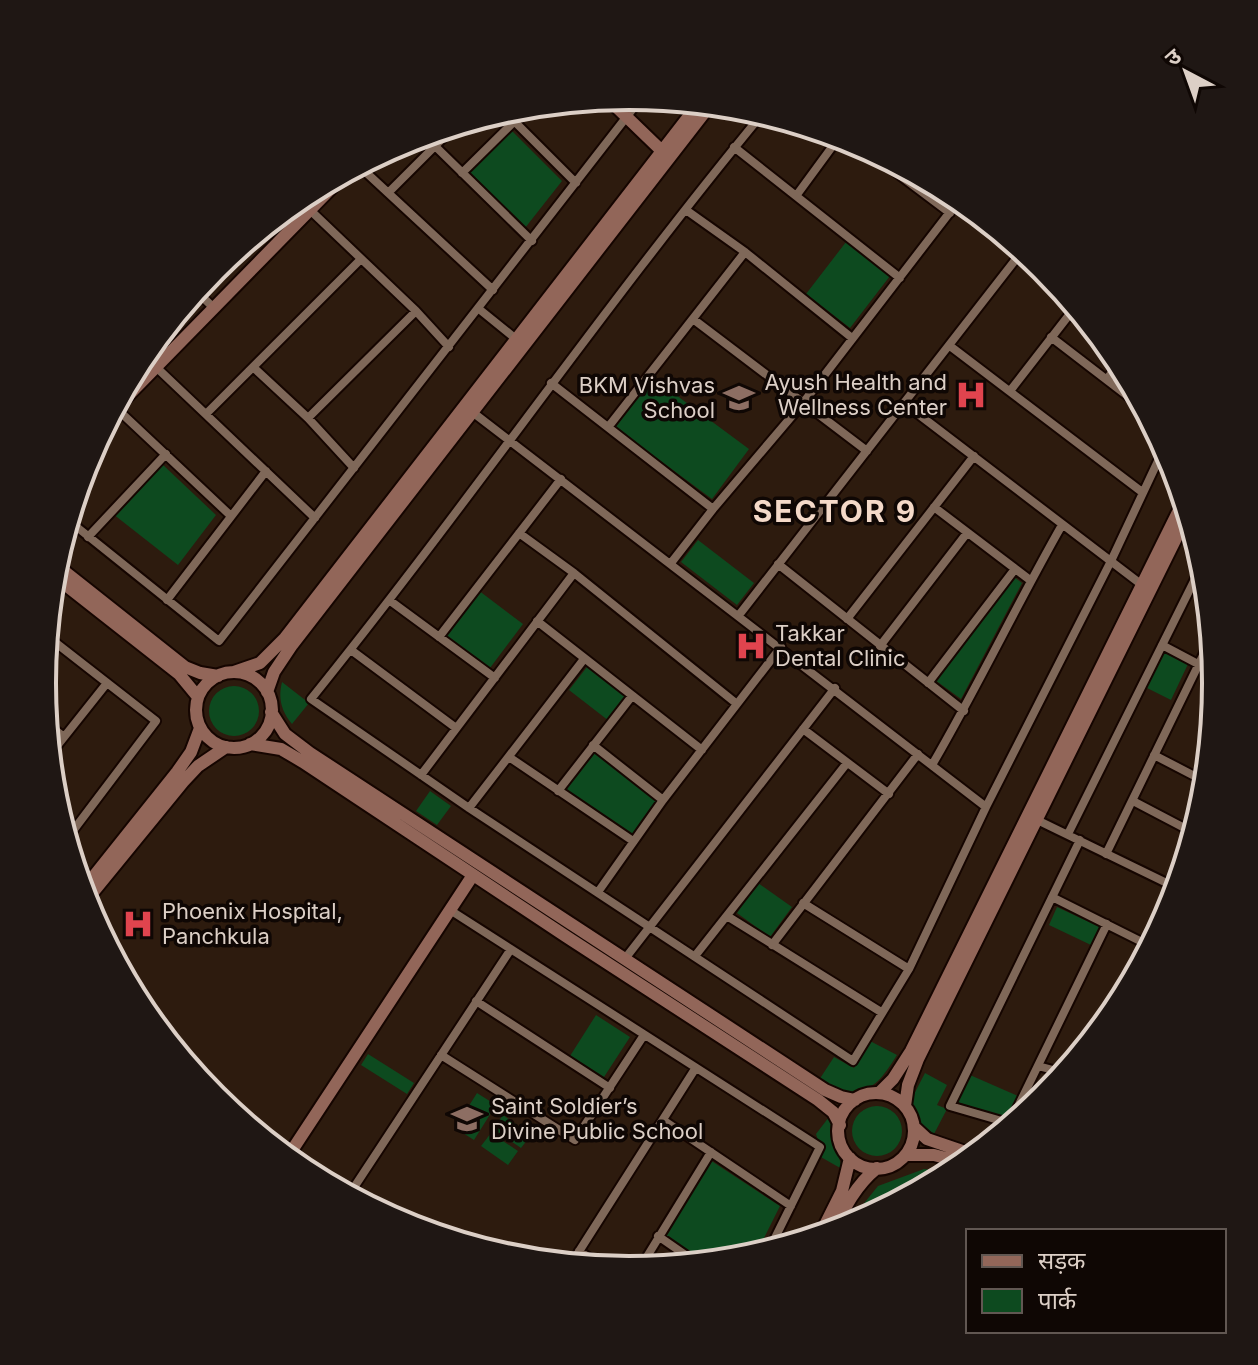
<svg xmlns="http://www.w3.org/2000/svg" width="1258" height="1365" viewBox="0 0 1258 1365" font-family="Inter,'Noto Sans Devanagari',sans-serif">
  <style>
    .green { fill: #0d4a1f }
    .lines { fill: none; stroke-linecap: round; stroke-linejoin: round }
    .street-casing { stroke: #150500; stroke-width: 12 }
    .secondary-casing { stroke: #150500; stroke-width: 16 }
    .street { stroke: #7f6859; stroke-width: 8 }
    .secondary { stroke: #926659; stroke-width: 12 }
    .labels { text-anchor: middle; dominant-baseline: central; stroke-width: 7; stroke-linejoin: round; paint-order: stroke }
    .poi-label { font-size: 22px; fill: #dccfc6; stroke: #0f0704; text-anchor: start }
    .district-label { font-size: 30px; font-weight: bold; letter-spacing: 2px; fill: #f4d9c8; stroke: #0f0704 }
    .rim { fill: none; stroke: #dccfc6; stroke-width: 4 }
  </style>
  <rect width="100%" height="100%" fill="#2d1b0e"/>
  <path class="green" d="M511 130 562 181 525 228 469 173Z
    M885 157 951 192 943 202Z
    M846 242 890 276 850 328 806 294Z
    M649 375 749 449 712 499 612 425Z
    M161 463 216 515 178 565 113 514Z
    M698 540 754 583 737 605 681 562Z
    M1014 577 1022 583 961 699 935 680Z
    M478 590 523 624 490 668 444 634Z
    M1162 652 1188 664 1171 700 1145 687Z
    M587 667 627 698 609 721 569 690Z
    M282 682 309 703 292 724C281 711 278 698 282 682Z
    M209 711a25 25 0 1 1 50 0a25 25 0 1 1-50 0Z
    M595 750 657 800 631 836 565 789Z
    M430 791 451 806 437 825 416 811Z
    M758 883 792 907 770 937 737 913Z
    M1057 907 1100 927 1091 945 1049 925Z
    M596 1015 630 1037 604 1077 570 1056Z
    M870 1041 897 1055C883 1077 876 1088 851 1095L819 1080 834 1057 854 1068Z
    M368 1054 414 1083 407 1094 361 1065Z
    M925 1073 947 1085 937 1105 947 1109 934 1134 920 1123 911 1100Z
    M970 1075 1018 1096 1006 1118 957 1102Z
    M477 1093 496 1105 474 1140 455 1128Z
    M852 1131a25 25 0 1 1 50 0a25 25 0 1 1-50 0Z
    M503 1115 531 1135 521 1148 493 1129Z
    M829 1117 842 1169 819 1156 821 1149 816 1134Z
    M491 1133 518 1151 508 1165 481 1146Z
    M710 1160 780 1206 756 1254 706 1262 663 1233Z
    M924 1169 947 1172 946 1176 875 1214 861 1207 878 1186Z"/>
  <g class="lines">
    <defs>
      <path id="street" d="M763 113C606 303 466 507 311 699L469 808 853 1061 909 969 986 807 1111 561 1165 446
        M514 121 576 183
        M853 140 950 213
        M435 146 532 241
        M734 147 900 278
        M358 165 493 290
        M462 173 531 105
        M388 193 456 125
        M796 196 840 136
        M310 210 416 311 449 347
        M686 210 745 252 852 338
        M195 290 214 308
        M479 309 516 339
        M693 319 867 451
        M1051 337 1146 410
        M950 346 1142 492
        M156 367 315 518
        M253 367 308 418 354 468
        M1107 379 1120 361
        M551 383 713 509
        M1010 391 1076 306
        M905 404 1146 588
        M116 408 231 516
        M471 411 986 807
        M206 414 360 260
        M308 418 416 311
        M609 426 745 252
        M934 507 1030 580
        M68 520 219 641 642 97
        M519 533 574 573 737 704
        M88 537 166 454
        M671 563 713 509 803 403 960 199
        M778 564 964 711
        M167 600 266 471
        M389 600 495 678
        M739 615 1023 250
        M847 619 974 456
        M537 621 702 750
        M47 636 156 721 66 840
        M439 637 561 479
        M1162 645 1198 664
        M880 646 967 533
        M351 650 456 728
        M928 683 1015 569
        M46 723 64 737
        M803 729 889 794
        M593 745 663 800
        M1154 755 1206 782
        M49 756 107 683
        M509 757 633 841
        M932 765C978 686 1017 604 1062 525
        M421 775 574 573
        M1196 777 1209 751
        M558 791 632 696
        M1133 801 1194 833
        M469 808 584 659
        M1035 819 1177 888
        M1068 834 1203 563
        M1106 854 1212 637
        M598 892 663 800 781 647
        M1052 897 1150 946
        M803 903 909 969
        M450 910 820 1147 769 1250
        M727 916 881 1012
        M772 945 918 754
        M695 956 847 763
        M624 960 835 688
        M476 1001 610 1088
        M441 1055 575 1140 644 1035
        M1038 1066 1064 1073
        M663 1120 791 1206
        M1010 1123 1107 924
        M1012 1124 950 1106 1080 840
        M349 1195 511 949
        M658 1236 697 1263
        M579 1251 604 1267
        M571 1264 695 1069
        M640 1268 711 1152"/>
      <path id="secondary" d="M607 98 665 154
        M110 414 350 169
        M55 564 185 667 200 673 218 676
        M53 575 179 674 198 697
        M234 672 260 663 285 638 700 102
        M196 710a38 38 0 1 1 76 0a38 38 0 1 1-76 0Z
        M267 692 274 672 292 645 711 104
        M271 712 285 734 310 753 825 1090 841 1097 855 1100
        M250 744 281 749 303 762 567 937 818 1100 833 1112 840 1125
        M82 891 177 772 191 752 200 728
        M85 902 183 782 198 766 226 747
        M879 1093 893 1079 911 1051 1184 500
        M838 1131a38 38 0 1 1 76 0a38 38 0 1 1-76 0Z
        M905 1106 908 1085 918 1059 1188 514
        M914 1127 927 1139 974 1155
        M906 1155H934L965 1163
        M287 1158 473 875
        M833 1231C845 1207 856 1185 877 1168
        M820 1235 842 1191 850 1158"/>
    </defs>
    <use href="#street" class="street-casing"/>
    <use href="#secondary" class="secondary-casing"/>
    <use href="#street" class="street"/>
    <use href="#secondary" class="secondary"/>
  </g>
  <defs>
    <symbol id="hospital-bare" viewBox="-9 -9 18 18"><path d="M-5-5h3v3.5h4V-5h3V5h-3V1.5h-4V5h-3Z" fill="#e0444e" stroke="#0f0704" stroke-width="2.5" paint-order="stroke"/></symbol>
    <symbol id="school-bare" viewBox="-9 -9 18 18"><path d="M0-5L7-2L0 1L-7-2ZM-4 1L0 2.5L4 1V4Q0 6-4 4Z" fill="#8d6e63" stroke="#0f0704" stroke-width="2.5" paint-order="stroke"/></symbol>
  </defs>
  <g fill-rule="evenodd">
    <use href="#hospital-bare" x="949" y="373" width="44" height="44"/>
    <use href="#school-bare" x="717" y="376" width="44" height="44"/>
    <use href="#hospital-bare" x="729" y="624" width="44" height="44"/>
    <use href="#hospital-bare" x="116" y="902" width="44" height="44"/>
    <use href="#school-bare" x="445" y="1097" width="44" height="44"/>
  </g>
  <g class="labels">
    <g class="poi-label">
      <text x="947" y="382" text-anchor="end">Ayush Health and<tspan x="947" dy="25">Wellness Center</tspan></text>
      <text x="715" y="385" text-anchor="end">BKM Vishvas<tspan x="715" dy="25">School</tspan></text>
      <text x="775" y="633">Takkar<tspan x="775" dy="25">Dental Clinic</tspan></text>
      <text x="162" y="911">Phoenix Hospital,<tspan x="162" dy="25">Panchkula</tspan></text>
      <text x="491" y="1106">Saint Soldier’s<tspan x="491" dy="25">Divine Public School</tspan></text>
    </g>
    <g class="district-label">
      <text x="835" y="511">SECTOR 9</text>
    </g>
  </g>
  <path d="M0 0H1258V1365H0ZM56 683a573 573 0 1 1 1146 0a573 573 0 1 1-1146 0Z" fill="#1f1714" fill-rule="evenodd"/>
  <path class="rim" d="M56 683a573 573 0 1 1 1146 0a573 573 0 1 1-1146 0Z"/>
  <rect x="966" y="1229" width="260" height="104" fill="#0f0704" stroke="#615752" stroke-width="2"/>
  <rect x="982" y="1255" width="40" height="12" fill="#926659" stroke="#615752" stroke-width="2"/>
  <text x="1038" y="1269" font-size="24" fill="#dccfc6">सड़क</text>
  <rect x="982" y="1289" width="40" height="24" fill="#0d4a1f" stroke="#615752" stroke-width="2"/>
  <text x="1038" y="1309" font-size="24" fill="#dccfc6">पार्क</text>
  <g transform="translate(1186 72) rotate(319)" stroke="#0f0704" stroke-width="6" paint-order="stroke">
  <path d="M0-6L14 30L0 20L-14 30Z" fill="#dccfc6"/>
  <text y="-12" font-size="22" font-weight="bold" text-anchor="middle" fill="#dccfc6">उ</text>
  </g>
</svg>
